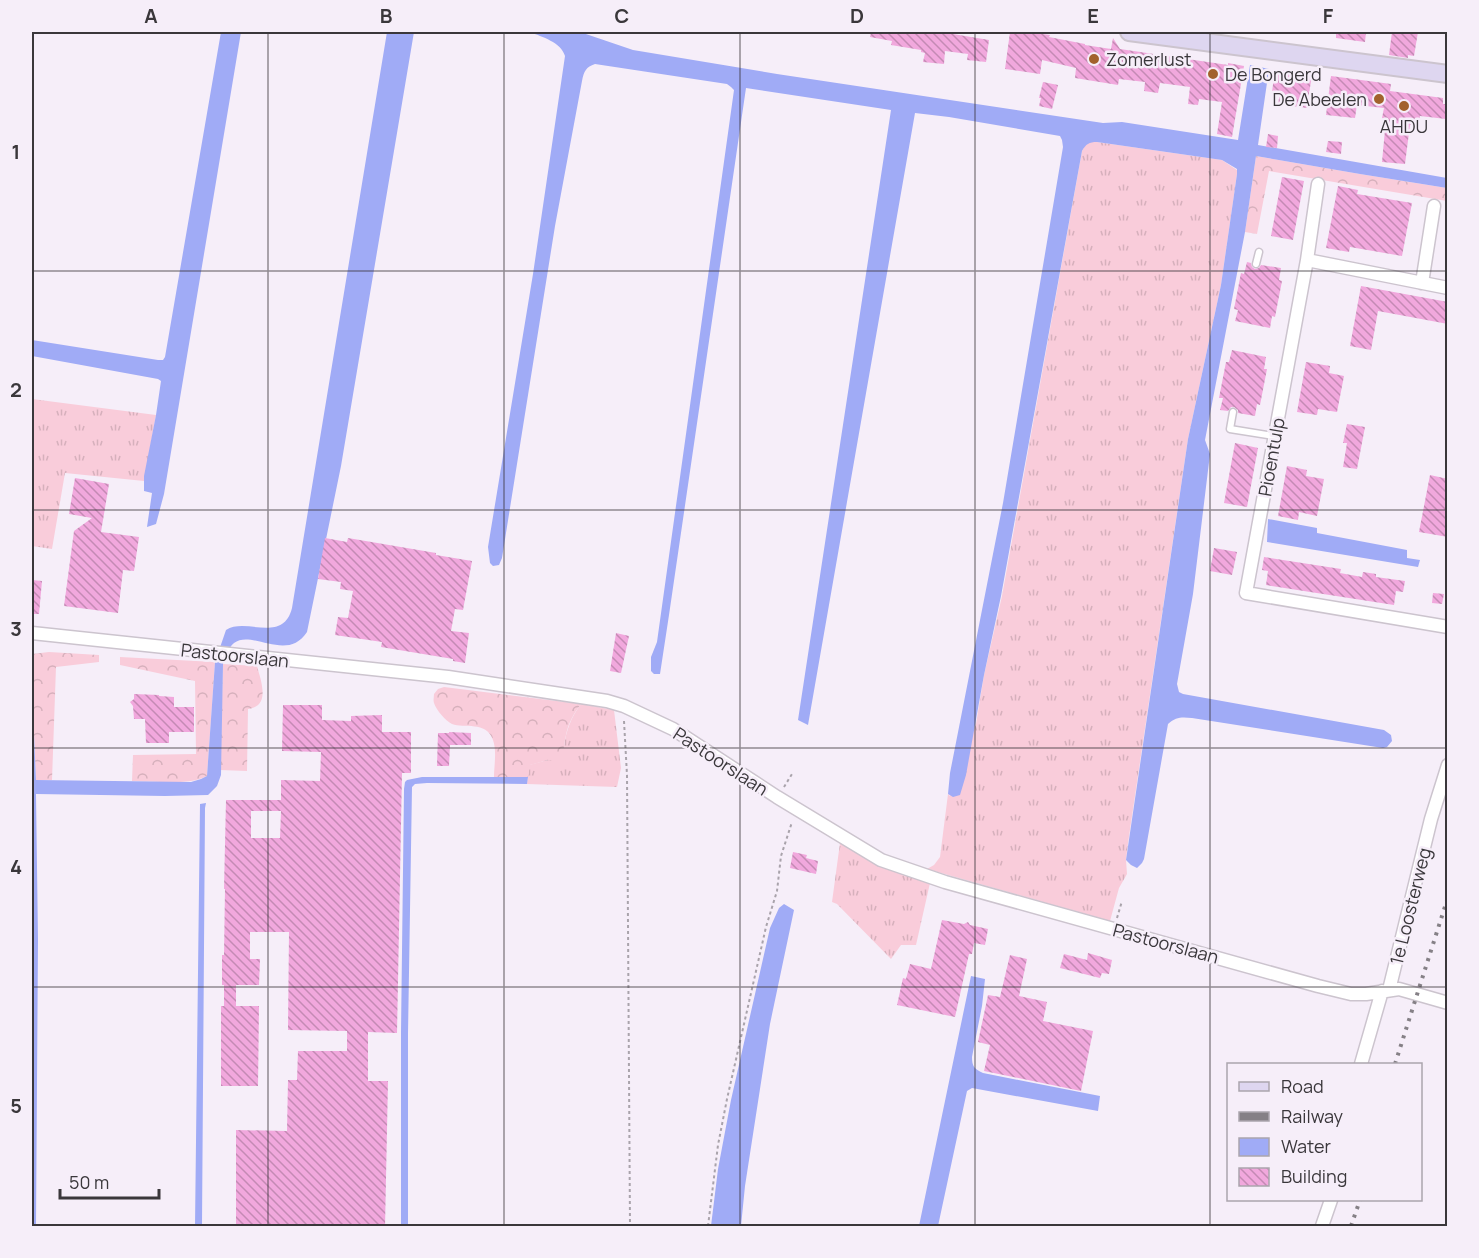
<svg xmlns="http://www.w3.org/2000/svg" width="1479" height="1258" viewBox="0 0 1479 1258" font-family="Manrope,sans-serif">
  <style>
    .grass { fill: url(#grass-tufts) }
    .forest { fill: url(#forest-crowns) }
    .water { fill: #a0abf6 }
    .building { fill: url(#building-back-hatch); fill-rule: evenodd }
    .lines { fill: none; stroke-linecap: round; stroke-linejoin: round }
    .lane-casing { stroke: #ccc4ce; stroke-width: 9 }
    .street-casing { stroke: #ccc4ce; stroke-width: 15 }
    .secondary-casing { stroke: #ccc4ce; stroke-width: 20 }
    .path { stroke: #a9a3ab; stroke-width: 2; stroke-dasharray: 3 3; stroke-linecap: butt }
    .lane { stroke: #fff; stroke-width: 6 }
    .street { stroke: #fff; stroke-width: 12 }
    .secondary { stroke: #ded6f0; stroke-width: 16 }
    .rail { stroke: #858086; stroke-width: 4; stroke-dasharray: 3 6; stroke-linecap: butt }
    .grid { fill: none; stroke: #3a373b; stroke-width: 1.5; stroke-opacity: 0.55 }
    .poi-dot { fill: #a2622c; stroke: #f6eef9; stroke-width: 2 }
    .labels { text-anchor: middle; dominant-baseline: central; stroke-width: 5; stroke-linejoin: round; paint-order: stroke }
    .poi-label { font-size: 18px; fill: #3a373b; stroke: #f6eef9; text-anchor: start }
    .street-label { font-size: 18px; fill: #3a373b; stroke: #f6eef9 }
    .neatline { fill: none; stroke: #3a373b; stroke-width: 2 }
    .grid-label { font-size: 20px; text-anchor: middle; font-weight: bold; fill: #3a373b }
  </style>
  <defs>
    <pattern id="grass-tufts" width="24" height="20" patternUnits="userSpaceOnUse" patternTransform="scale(1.5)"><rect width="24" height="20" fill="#f9ccda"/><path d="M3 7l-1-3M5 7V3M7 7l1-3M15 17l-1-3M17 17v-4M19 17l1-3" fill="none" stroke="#d6b0bc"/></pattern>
    <pattern id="forest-crowns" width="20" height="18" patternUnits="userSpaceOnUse" patternTransform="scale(1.5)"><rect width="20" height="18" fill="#f9ccda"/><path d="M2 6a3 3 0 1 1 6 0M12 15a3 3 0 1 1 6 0" fill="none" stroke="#d6b0bc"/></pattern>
    <pattern id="building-back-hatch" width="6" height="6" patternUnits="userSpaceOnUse" patternTransform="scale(1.5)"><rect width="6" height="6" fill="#f1a8dd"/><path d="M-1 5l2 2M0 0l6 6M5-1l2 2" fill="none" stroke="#c48ab4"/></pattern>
  </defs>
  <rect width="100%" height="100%" fill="#f6eef9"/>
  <path class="grass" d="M1090 142H1097L1222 160 1237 170V174L1221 285 1188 439 1128 843 1126 860 1127 874 1119 888 1110 921 927 869 934 865 940 857 948 794 950 796 976 724 984 675 1002 596 1082 151 1085 145Z
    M32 399 156 415 144 481 65 473 52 549 32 546Z
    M581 704 614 710 621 768 617 787 527 784 529 765 548 760 564 747C566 731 571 717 581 704Z
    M840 843C869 861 898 873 930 883L916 945H901L891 959 837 904 832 902Z"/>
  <path class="forest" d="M1256 156 1360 174 1447 188V201L1269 171 1257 234 1245 232Z
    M49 652 99 655V662L56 667 52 780H36L32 689V654Z
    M120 657 215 662 207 776C189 786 153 781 132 781L133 755 196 754 195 681 120 665Z
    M223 664 257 666C261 681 271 706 248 709L247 771 220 770Z
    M444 687 581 704C574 713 568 724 566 735 563 747 566 752 555 761L548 760 530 765 528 777H494C494 766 497 751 493 740 486 720 464 729 452 724 446 721 436 710 434 703 433 700 434 697 434 694L438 689Z"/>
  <path class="water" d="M221 32H241L164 494 156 524 147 527 152 493 144 491V476L156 415 161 381 158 379 32 356V340L158 360H163L165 357Z
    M387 32H414L341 466 307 632C287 663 252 629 234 643 228 648 225 657 223 664L221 775 217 786 208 795 165 796 36 794 38 940 36 1226H32V689L36 780 191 782 201 779 207 776 215 662 226 630C246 617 283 644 292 608Z
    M530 32H580L633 50 777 74 1103 123 1122 122 1238 140 1250 65 1269 69 1258 145 1447 178V188L1360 174 1256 156 1245 232 1205 440 1210 454 1193 594 1177 684 1179 692 1183 694 1384 730 1391 735 1392 741 1387 747 1383 748 1192 718C1181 717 1176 717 1168 724L1144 859 1142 863 1137 868 1131 865 1126 860 1188 439 1221 285 1237 174V169L1222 160 1097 142C1089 142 1086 144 1082 151L1001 596 984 675 966 775 960 795 953 797 948 794 950 773 1003 503 1063 147 1062 140 1060 136 949 117 915 113 808 725 798 720 891 110 746 88 669 615 660 674H654L651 671V657L657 642 734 90 731 87 727 84 595 64C586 67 584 71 582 81L555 226 502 558 499 565 493 566 490 563 488 547 533 274 565 56C561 42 542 37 530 32Z
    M1268 519 1317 528V533L1407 550V558L1420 560 1418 567 1267 542Z
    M422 777H528L527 784 427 783 415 784 412 787 408 1034V1226H401V1033L404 789 405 782 407 780Z
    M206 803 205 808 202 1226H195L200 804Z
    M784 904 794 910 770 1024 745 1186 741 1226H711L718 1169 731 1100 770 928 779 908Z
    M971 976 985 979 982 1006 972 1057C972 1066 974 1069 983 1073L1100 1096 1098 1111 972 1088 967 1091 938 1226H919Z"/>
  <path class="building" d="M871 32H941L989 40 986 62 967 60 968 54 945 51 944 64 923 62 925 53 921 52V50L891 45 892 41 870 37Z
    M1010 32H1027L1050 35 1049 37 1085 44V45L1111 49 1113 38 1120 49 1228 65V63L1244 66 1232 137 1217 134 1222 102 1199 99 1198 105 1188 104 1190 87 1160 83 1158 93 1144 91 1145 82 1119 79 1118 85 1075 78 1076 68 1042 60 1040 74 1005 69Z
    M1336 32H1366L1365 42 1336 38Z
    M1392 32H1418L1414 56 1408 55V58L1389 55Z
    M1275 69 1312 74 1307 108 1278 104 1280 93 1272 92Z
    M1331 76 1391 84 1390 91 1443 98V104H1448L1446 119 1420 116 1419 126 1410 125 1405 164 1382 162 1386 119 1382 118 1384 108 1357 105 1355 118 1326 115Z
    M1043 82 1058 85 1052 109 1039 106 1041 98H1039Z
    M1268 134 1278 136 1277 148 1266 147Z
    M1328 141 1342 142 1341 154 1326 152Z
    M1282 177 1304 181 1293 240 1271 236Z
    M1338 186 1358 190 1357 194 1412 203 1402 256 1350 247 1349 252 1326 248Z
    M1247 262 1251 263 1252 267 1255 269 1259 268 1261 265 1281 268 1279 280 1282 281 1275 317 1272 316 1270 328 1235 321 1238 310 1234 309 1241 273 1244 274Z
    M1361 286 1448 302V324L1378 311 1371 350 1350 346Z
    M1232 350 1266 357 1264 369H1267L1260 405 1257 404 1255 416 1238 413V410L1234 407H1231L1228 411 1220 410 1223 398H1219L1226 362H1229Z
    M1306 362 1330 366 1329 373 1344 376 1337 412 1318 409 1317 415 1297 412Z
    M1347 424 1365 427 1357 469 1343 467 1347 443H1343Z
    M1235 443 1258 448 1247 507 1224 503Z
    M1287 466 1307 470 1306 476 1324 479 1317 516 1299 512 1298 520 1278 516Z
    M1430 475 1448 479V537L1419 532Z
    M75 478 109 484 101 532 139 537 134 571 123 570 118 613 64 606 74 531 92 518 69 514Z
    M325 538 347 542 348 538 436 553V555L472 561 463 610 455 609 451 631 469 633 465 663 453 661V659L381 647 382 642 335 635 338 617 348 618 353 591 340 589 341 582 318 579Z
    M1214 548 1237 552 1232 575 1210 571Z
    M1264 557 1341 569 1340 573 1362 577 1363 572 1376 574V577L1405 581 1403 592 1396 591 1394 605 1266 585 1268 571 1262 570Z
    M32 580 42 581 39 614H32Z
    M1433 593 1444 594 1442 604 1432 603Z
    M616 633 629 636 621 673 610 671Z
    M134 694 159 695V696L174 697V707H194V732H169V743H146L145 719H134L133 706 130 702 134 699Z
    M283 705H322V720L351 721V716L382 715V732H411V773H402L397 1033 368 1032V1081H388L385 1227H236V1130L287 1131 288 1080H297L298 1051H347V1031L288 1030 289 932H250V959H260L259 985H236V1006H259L258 1086H221V1006H224V985H222V955H224L225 889H224L226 800H281V780L320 781 321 752 282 751ZM251 811H281L280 838H251Z
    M449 732 471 733V745H450L449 766H437L438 733H449Z
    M793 852 807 855 806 858 818 861 816 874 790 868Z
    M942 920 964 924 968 922 970 925 988 929 985 945 974 943 972 954H969L955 1017 897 1005 903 978 906 979 910 964 931 969Z
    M1088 953 1112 960 1109 974 1102 973 1100 978 1060 968 1064 954 1087 960Z
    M1010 955 1027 959 1019 996 1047 1002 1043 1021 1093 1031 1081 1091 984 1071 990 1045 978 1042 988 995 1000 997Z"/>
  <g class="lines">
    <defs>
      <path id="lane" d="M1256 264 1259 252
        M1233 412 1230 429 1274 436"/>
      <path id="street" d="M1318 184 1307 260 1246 593 1448 627
        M1307 260 1448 288
        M1422 283 1434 206
        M32 633 448 677 607 701 624 706 673 729 777 797 881 860 945 882 1318 986 1351 994H1366L1399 989 1448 1003
        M1389 990 1431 819 1448 765
        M1361 1064 1382 991
        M1322 1226 1331 1200"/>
      <path id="secondary" d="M1129 32 1448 74"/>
    </defs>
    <use href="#lane" class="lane-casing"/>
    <use href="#street" class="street-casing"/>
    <use href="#secondary" class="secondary-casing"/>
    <path class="path" d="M624 721 627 775 630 1226
      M784 787 792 774
      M1117 918 1122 901
      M708 1226 718 1145 727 1099 766 927 777 891 781 856 792 822"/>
    <use href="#lane" class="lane"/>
    <use href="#street" class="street"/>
    <use href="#secondary" class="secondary"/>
    <path class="rail" d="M1395 1064 1448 897
      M1351 1226 1360 1200"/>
  </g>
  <path class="grid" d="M268 32V1226M504 32V1226M740 32V1226M975 32V1226M1210 32V1226M32 271H1448M32 510H1448M32 748H1448M32 987H1448"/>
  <g class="poi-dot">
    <circle cx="1094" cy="59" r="6"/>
    <circle cx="1213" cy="74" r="6"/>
    <circle cx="1379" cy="99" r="6"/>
    <circle cx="1404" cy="106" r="6"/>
  </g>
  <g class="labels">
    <g class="poi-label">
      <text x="1106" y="59">Zomerlust</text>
      <text x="1225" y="74">De Bongerd</text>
      <text x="1367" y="99" text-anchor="end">De Abeelen</text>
      <text x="1404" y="126" text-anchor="middle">AHDU</text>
    </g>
    <g class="street-label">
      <text transform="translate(1271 457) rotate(-80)">Pioentulp</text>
      <text transform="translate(235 655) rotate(6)">Pastoorslaan</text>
      <text transform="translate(721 761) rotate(33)">Pastoorslaan</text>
      <text transform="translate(1410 906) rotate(-76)">1e Loosterweg</text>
      <text transform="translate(1166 943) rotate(15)">Pastoorslaan</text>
    </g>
  </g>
  <rect width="1479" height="1258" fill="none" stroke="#f6eef9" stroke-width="66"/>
  <rect x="1227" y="1063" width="195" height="138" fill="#f6eef9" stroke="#aba5ad" stroke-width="1.5"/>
  <rect x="1239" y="1082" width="30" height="9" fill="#ded6f0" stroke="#aba5ad" stroke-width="1.5"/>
  <text x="1281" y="1093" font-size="18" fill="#3a373b">Road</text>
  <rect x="1239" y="1112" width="30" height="9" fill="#858086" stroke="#aba5ad" stroke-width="1.5"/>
  <text x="1281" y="1123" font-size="18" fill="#3a373b">Railway</text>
  <rect x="1239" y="1138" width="30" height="18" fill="#a0abf6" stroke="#aba5ad" stroke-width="1.5"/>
  <text x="1281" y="1153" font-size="18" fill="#3a373b">Water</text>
  <rect x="1239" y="1168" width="30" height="18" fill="url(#building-back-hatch)" stroke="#aba5ad" stroke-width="1.5"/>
  <text x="1281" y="1183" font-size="18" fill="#3a373b">Building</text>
  <path d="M60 1189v9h99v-9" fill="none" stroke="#3a373b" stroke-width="3"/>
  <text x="69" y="1189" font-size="18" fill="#3a373b" stroke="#f6eef9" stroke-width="4.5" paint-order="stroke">50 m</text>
  <rect x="33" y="33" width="1413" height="1192" class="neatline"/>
  <g class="grid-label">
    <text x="151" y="23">A</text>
    <text x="386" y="23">B</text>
    <text x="622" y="23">C</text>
    <text x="857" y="23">D</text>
    <text x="1093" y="23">E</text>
    <text x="1328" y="23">F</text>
    <text x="16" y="159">1</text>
    <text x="16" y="397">2</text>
    <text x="16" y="636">3</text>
    <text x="16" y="874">4</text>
    <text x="16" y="1113">5</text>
  </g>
</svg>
